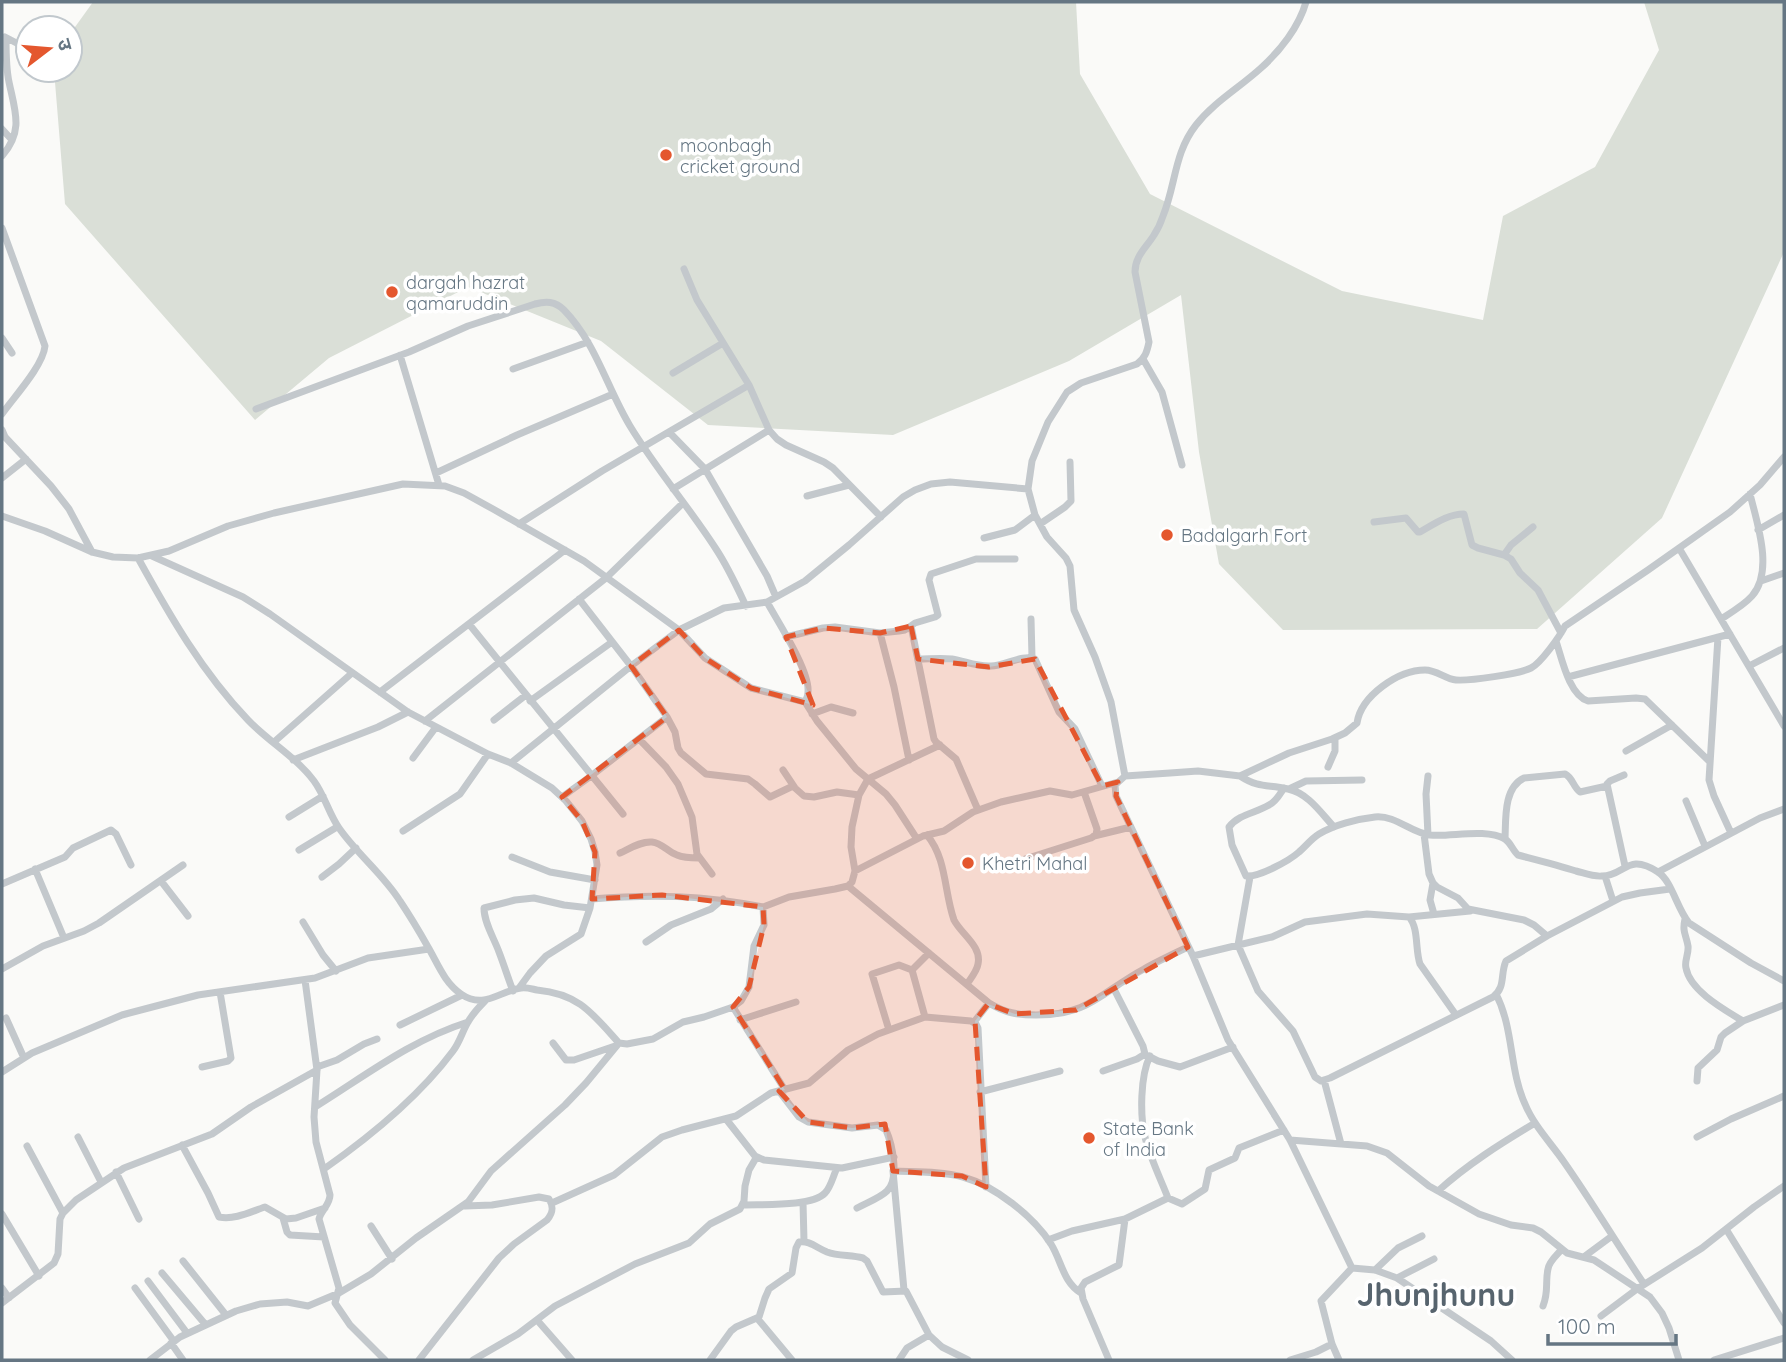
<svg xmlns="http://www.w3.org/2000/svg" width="1786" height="1362" viewBox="0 0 1786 1362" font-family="Quicksand,'Noto Sans Devanagari',sans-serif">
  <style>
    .green { fill: #dadfd7 }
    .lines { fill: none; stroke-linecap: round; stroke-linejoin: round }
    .street { stroke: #c3c8cc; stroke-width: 7 }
    .marked { fill: #e4572e; fill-opacity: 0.2; stroke: #e4572e; stroke-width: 5; stroke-dasharray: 14 9; stroke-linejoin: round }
    .poi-dot { fill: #e4572e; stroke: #fff; stroke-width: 2.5 }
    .labels { text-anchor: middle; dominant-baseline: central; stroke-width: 7; stroke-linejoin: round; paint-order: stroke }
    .poi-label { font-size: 18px; fill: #657683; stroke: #fff; text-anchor: start }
    .town-label { font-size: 32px; font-weight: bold; fill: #57646e; stroke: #fff }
  </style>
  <rect width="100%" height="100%" fill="#fafaf8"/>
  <path class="green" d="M93 2H1076L1080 74 1150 194 1342 291 1483 320 1503 216 1595 167 1659 50 1644 2H1784V252L1662 518 1537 629 1283 630 1219 564 1199 452 1181 295 1069 361 893 435 708 425 601 341 468 287 329 358 255 420 65 204 54 70H70V34Z"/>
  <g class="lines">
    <path class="street" d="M5 37 28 49
      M2 129 12 140
      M2 156C24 131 15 111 9 82 6 68 6 53 6 38
      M2 228 45 346C43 366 14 397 2 414
      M684 269 697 300 749 385 769 430 777 439 786 445 824 462 833 468 881 517
      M2 338 12 353
      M400 355 439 485
      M1143 359 1162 392 1182 465
      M513 369 588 342
      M673 373 723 343
      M256 409 409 352 468 326 535 304C546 301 555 301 564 310 596 343 607 388 630 426 656 469 689 507 716 549 728 567 737 587 746 606
      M2 430 5 437 51 486 69 509 92 552
      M669 432 705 469 767 576 776 597
      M436 473 517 435 613 394
      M2 478 26 459
      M673 489 769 430
      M807 496 849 485
      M2 516 45 531 92 552 113 557 138 558 169 551 228 526 274 513 403 484 445 486 464 493 493 509 584 561 679 630 705 658 751 688 805 702 817 721 856 769 886 794 895 805 917 839
      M1374 522 1406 518 1418 532H1420C1434 524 1448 514 1464 514L1472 545 1478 548 1504 555 1511 559 1520 573 1538 590 1561 633
      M519 524 602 471 749 385
      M1040 524 1065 507 1071 501 1070 462
      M1758 530 1784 515
      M984 538 1015 530 1035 515
      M1679 548 1784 726
      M1504 555 1511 545 1533 527
      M152 556 243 597 270 614 408 712 488 754 511 763 552 788 566 801 582 821 591 839 595 852 597 865 590 908 581 934 546 956 530 973 519 988
      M138 558C170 616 202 672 248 720 269 742 296 757 314 781 325 796 329 814 339 828 357 854 383 874 400 901 410 916 419 931 428 947 438 964 444 982 461 994 484 1010 499 991 521 988 526 987 532 989 537 990 579 994 592 1013 619 1043L627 1044 653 1039 683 1022 704 1017 733 1007 741 1001 749 987 754 946 764 925 763 907 789 897 835 889 848 886 852 882 855 871 851 847 852 827 859 795 868 779 940 745
      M1761 581 1784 573
      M579 599 631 666 667 717 675 732 678 748 681 753 706 774 748 779 755 784 770 797 793 786
      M767 602C778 622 810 671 808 692 808 697 807 698 805 702
      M1031 619 1032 657
      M1721 619C1732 612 1744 605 1752 596 1774 571 1757 523 1750 494
      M469 624 623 814
      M911 626 934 739 936 742 956 759 978 810
      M880 633 894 687 909 760
      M786 637 823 628 835 627 880 633 899 631 905 630 915 623 935 617 938 615 929 580 931 574 976 559H1015
      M1718 637 1709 780 1714 796 1731 833
      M1556 641C1562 659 1569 695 1588 701L1636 698 1645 699 1709 761
      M918 659C929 659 941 658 952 659 965 661 977 667 991 666 1005 666 1022 654 1035 659L1059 712 1075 729 1102 786
      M1749 666 1784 648
      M1568 677 1730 634
      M380 692 565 550
      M530 701 612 642
      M812 714 831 707 853 713
      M494 720 526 695
      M425 721 606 578 683 503
      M639 739 666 767 678 784 692 817 697 854 712 874
      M274 742 352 673
      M1626 751 1672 725
      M413 758 436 727
      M293 760 378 727 408 712
      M511 763 631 666 679 630 724 608 767 602 805 581 849 545 903 497 915 490 931 484 950 482 1028 489
      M1328 767 1335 751V738
      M783 770 795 788 804 796 814 797 837 792 859 795
      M1624 775 1610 781 1607 784 1625 866
      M1125 776 1111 702 1095 657 1074 610 1070 566 1066 558 1047 537 1035 515 1028 489 1032 461 1048 422 1067 392 1081 383 1137 364C1145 358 1147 352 1149 342L1135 272C1135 256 1146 248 1154 235 1158 229 1161 222 1163 216 1176 184 1174 153 1196 125 1214 102 1239 88 1261 68 1280 51 1299 27 1306 2
      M1240 776C1260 789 1268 784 1288 789 1308 793 1321 813 1334 827
      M1428 776 1426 794 1428 835
      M1284 788C1280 794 1276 802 1269 805 1256 813 1239 814 1229 827L1232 845 1246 876C1259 877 1289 861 1299 852 1306 846 1311 839 1319 834 1334 825 1357 819 1375 817 1396 815 1411 833 1430 835 1452 837 1485 828 1505 839 1511 843 1513 851 1518 855 1537 860 1557 865 1576 871 1584 873 1594 877 1602 876 1625 876 1627 852 1658 872 1672 881 1677 909 1689 923L1751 963 1784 981
      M1289 789 1306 781 1362 780
      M562 797 591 776 667 717
      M1686 801 1705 846
      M289 817 323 796
      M403 831 460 794 488 754
      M1424 834 1429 874 1433 883 1437 887 1458 898 1468 909 1524 920 1534 925 1547 936
      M927 835C947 859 944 892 954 920 961 934 982 946 978 964 977 971 971 978 967 984
      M1094 836 1131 827
      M1505 839C1506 820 1503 788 1524 778L1565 774C1573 778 1573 787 1580 792L1607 786
      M299 850 337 827
      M620 853C629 849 641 841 652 842 662 843 668 852 677 855 684 858 692 858 699 858
      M512 857 550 872 595 880
      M1025 859 1091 838 1096 835 1097 829 1084 792
      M35 869 64 938
      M855 871 923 836 944 831 973 812 1001 802 1050 791 1072 795 1118 782
      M1658 872 1760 818 1784 809
      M1605 876 1613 901
      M322 877 339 864 356 848
      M1250 877 1238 945 1258 991 1293 1031 1315 1077 1321 1081 1330 1078 1493 997C1506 987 1500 974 1506 961L1547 936 1622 897 1640 893 1670 889
      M161 881 188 916
      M1433 883 1430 900 1434 914
      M2 884 65 857 73 848 111 830 116 834 131 865
      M848 886 989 1003C1005 1013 1018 1015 1036 1015 1090 1015 1101 992 1144 969 1158 961 1173 954 1188 947
      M592 899C652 894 703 895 763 907
      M1409 917 1470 911
      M1685 919C1682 932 1686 934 1688 946 1689 954 1684 961 1686 968 1690 991 1725 1010 1743 1021
      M303 922 323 955 336 971
      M646 942 671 925 711 909 723 899
      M1193 956 1272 937 1305 922 1367 914 1409 917C1419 928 1415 950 1420 964L1456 1015
      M2 969 43 946 84 931 99 923 183 865
      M912 970 929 953
      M305 980 317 1070 314 1117 316 1142 330 1195C330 1205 321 1210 319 1219L339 1288 335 1303 350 1325 385 1360
      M513 991C508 978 504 965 499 952 494 938 484 923 484 908L515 900 534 898 564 905 590 908
      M1496 994C1514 1029 1509 1069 1525 1104 1534 1126 1551 1143 1564 1162 1592 1202 1617 1244 1644 1284
      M733 1007 785 1090
      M6 1018 24 1058
      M740 1020 796 1002
      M974 1022 989 1003
      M400 1025 462 995
      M889 1030 872 974 899 965 912 970 925 1017
      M553 1043 566 1060H574L615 1046
      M1148 1056 1158 1061 1180 1067 1233 1047
      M1150 1056C1140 1076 1140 1116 1145 1137 1149 1155 1161 1180 1168 1198
      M202 1067 228 1061 231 1058 220 992
      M317 1067 337 1060 364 1044 377 1039
      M1103 1071 1137 1059 1145 1054 1143 1046 1114 989
      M2 1072 32 1053 122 1015 198 995 315 978 368 958 429 949
      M1324 1080 1341 1144
      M1697 1081 1698 1068 1717 1050 1721 1037 1725 1033 1743 1021 1784 1005
      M779 1091 799 1117 808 1122 852 1128 878 1125 886 1130C892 1144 900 1178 887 1191 880 1198 866 1203 857 1208
      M980 1092 1060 1071
      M315 1107C365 1076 411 1040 468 1022
      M726 1119 755 1156 764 1160 842 1168 894 1157
      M78 1137 101 1182
      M1697 1137 1731 1119 1784 1096
      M1290 1140 1367 1146 1387 1153 1429 1186 1479 1214 1511 1225 1533 1228 1541 1232 1567 1253 1594 1260 1650 1297 1662 1313 1669 1328 1679 1360
      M182 1145 208 1193 219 1217C235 1220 250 1212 265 1207L286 1219 296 1218 325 1208
      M27 1146 63 1213
      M324 1169C371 1136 418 1098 453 1051 460 1042 462 1032 468 1022 472 1015 479 1007 485 1001
      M116 1172 139 1219
      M1438 1191C1468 1164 1500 1144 1535 1123
      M803 1202 804 1241
      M552 1203 614 1175 662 1137 682 1130 736 1116 771 1093 809 1083 848 1050 878 1034 925 1017 971 1021 976 1024 978 1028 986 1187
      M743 1205C761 1204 812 1207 825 1193 831 1187 833 1176 837 1168
      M2 1214 39 1276
      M283 1218 287 1232 290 1235 324 1237
      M371 1226 392 1259
      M1726 1229 1784 1323
      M1048 1240 1072 1231 1125 1219 1168 1198 1182 1204 1205 1189 1209 1170 1235 1158 1239 1148 1284 1130
      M1585 1256 1612 1236
      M183 1261 226 1315
      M1352 1268 1375 1270 1397 1278 1491 1341 1512 1360
      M1375 1270 1398 1248 1422 1236
      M162 1273 205 1324
      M1397 1278 1434 1259
      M148 1281 187 1333
      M2 1288 9 1298
      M135 1288 173 1340
      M904 1290 893 1171C916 1172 941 1171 963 1177 995 1186 1033 1216 1051 1244 1062 1262 1063 1282 1081 1293
      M2 1303 54 1263 58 1254 60 1219 63 1213 76 1200 124 1168 212 1134 251 1107 317 1070
      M1543 1306C1549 1291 1545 1282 1548 1269 1549 1261 1557 1255 1562 1249
      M1601 1316 1637 1289 1702 1248 1754 1207 1784 1186
      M757 1318 792 1360
      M537 1320 572 1360
      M171 1343 183 1360
      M150 1360 180 1337 236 1311 260 1304 287 1302 308 1306 339 1293 371 1274 416 1238 468 1202 491 1171 565 1105 586 1083 619 1043
      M419 1360 499 1258 514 1244 547 1220C553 1213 554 1207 549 1199L539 1197 492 1205 465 1206
      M473 1360 518 1334 555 1306 635 1264 689 1243 710 1224 740 1209 744 1201 745 1186 749 1170 756 1158
      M710 1360 731 1331 736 1327 759 1317 765 1298 769 1289 792 1273 796 1248 799 1242C809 1240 817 1248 827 1252 838 1256 851 1255 863 1258L867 1261 883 1292 906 1291 929 1335 942 1347 968 1360
      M899 1360 907 1348 929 1335
      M1109 1360 1083 1299 1081 1288 1085 1282 1119 1265 1125 1219
      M1290 1360 1316 1352 1332 1344
      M1339 1360 1332 1344 1321 1301 1352 1268 1290 1140 1228 1040 1193 956 1116 796 1115 785 1125 776 1170 773 1198 771 1240 776 1289 753 1332 739 1345 733 1357 723C1361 696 1398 670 1425 670 1437 670 1445 679 1456 680 1470 681 1519 674 1531 668 1541 663 1560 636 1565 626L1648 570 1730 512 1760 485 1784 457
      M1714 1360 1784 1338"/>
  </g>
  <path class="marked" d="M911 626 918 659 989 667 1035 659 1102 786 1118 782 1116 796 1188 947 1076 1010 1015 1014 988 1004 975 1021 986 1187 962 1176 893 1171 885 1124 852 1128 808 1122 779 1091 785 1090 733 1007 749 987 764 925 763 907 662 895 592 899 595 852 582 821 562 797 667 717 631 666 679 630 705 658 751 688 813 705 786 637 823 628 880 633Z"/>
  <g class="poi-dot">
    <circle cx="666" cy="155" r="7"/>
    <circle cx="392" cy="292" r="7"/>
    <circle cx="1167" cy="535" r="7"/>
    <circle cx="968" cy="863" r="7"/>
    <circle cx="1089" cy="1138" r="7"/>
  </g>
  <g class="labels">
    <g class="poi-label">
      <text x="680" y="145">moonbagh<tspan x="680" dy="21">cricket ground</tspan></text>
      <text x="406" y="282">dargah hazrat<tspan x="406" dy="21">qamaruddin</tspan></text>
      <text x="1181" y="535">Badalgarh Fort</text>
      <text x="982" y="863">Khetri Mahal</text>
      <text x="1103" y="1128">State Bank<tspan x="1103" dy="21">of India</tspan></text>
    </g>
    <g class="town-label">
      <text x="1436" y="1294">Jhunjhunu</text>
    </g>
  </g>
  <rect width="1786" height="1362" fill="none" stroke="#657683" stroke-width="7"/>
  <g transform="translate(49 49) rotate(74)"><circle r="33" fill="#ffffff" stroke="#c1c8cd" stroke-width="2"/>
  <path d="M0-5L12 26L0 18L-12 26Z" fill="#e4572e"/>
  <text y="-10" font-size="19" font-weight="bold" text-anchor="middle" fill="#657683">उ</text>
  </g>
  <path d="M1548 1334v10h128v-10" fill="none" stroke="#657683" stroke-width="3.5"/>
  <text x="1558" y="1334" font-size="21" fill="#657683" stroke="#ffffff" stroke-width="5" paint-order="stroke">100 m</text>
</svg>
